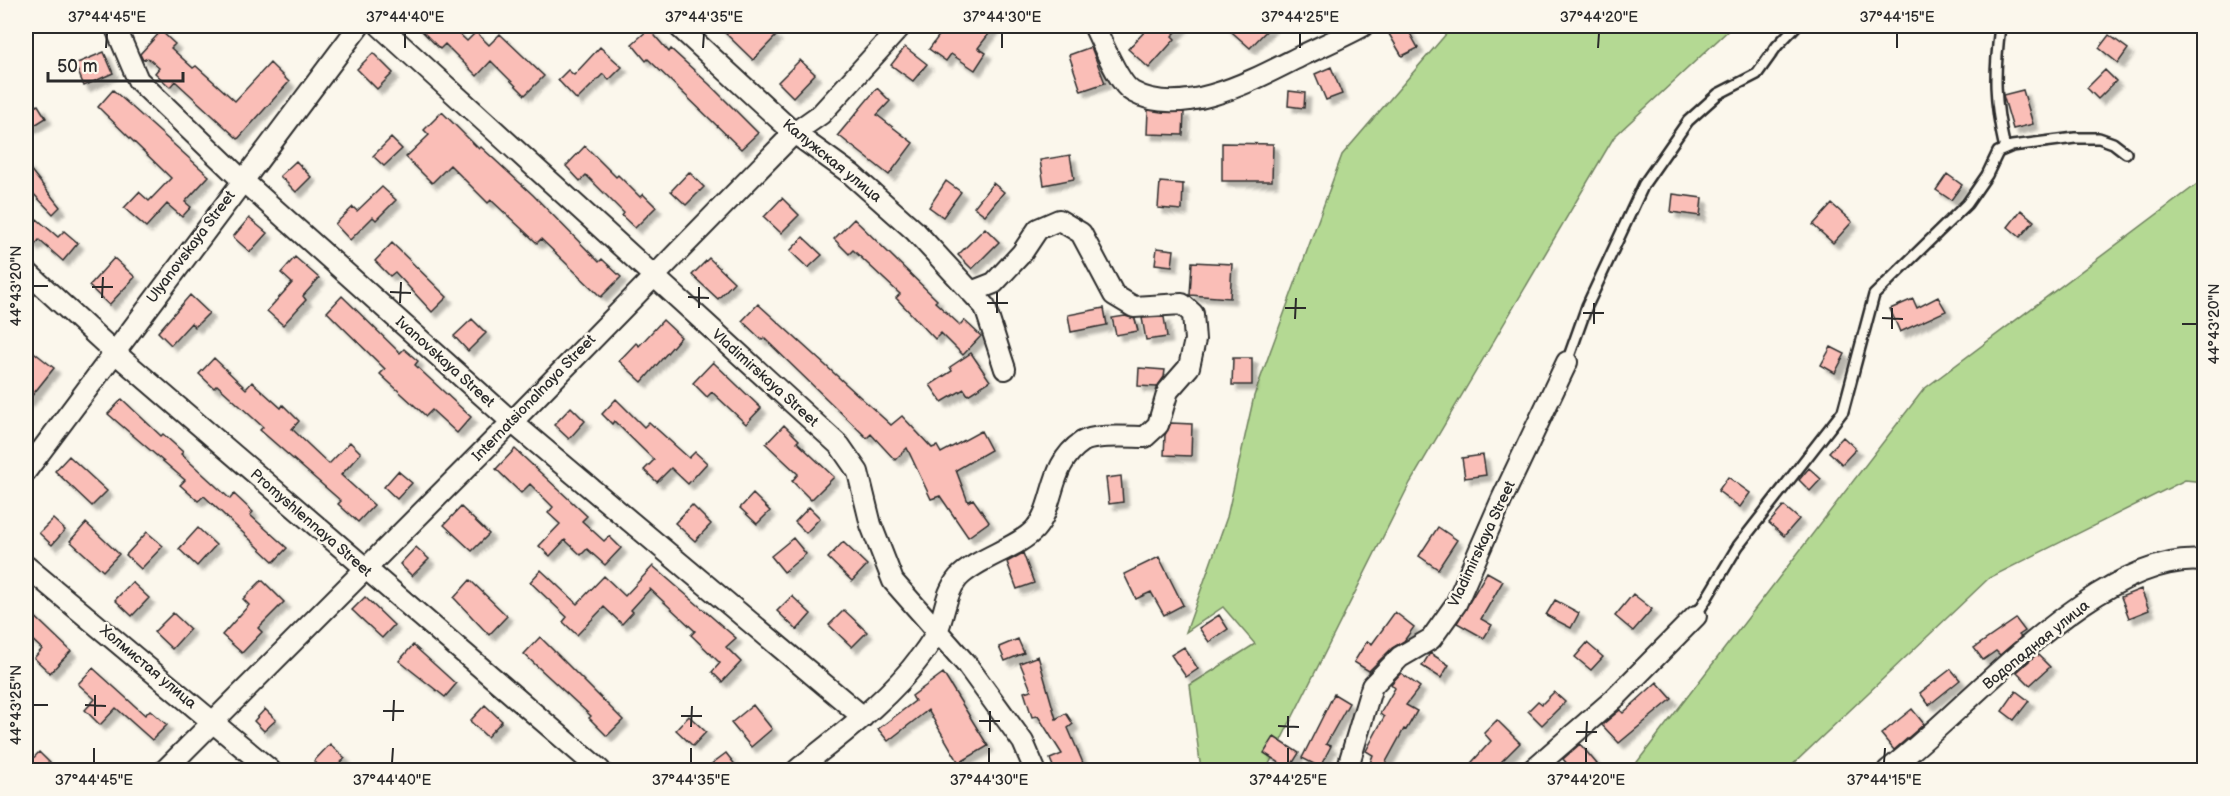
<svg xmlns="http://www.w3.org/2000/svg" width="2230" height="796" viewBox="0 0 2230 796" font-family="'Balsamiq Sans',sans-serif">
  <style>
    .green { fill: #b4d993; stroke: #70825f; stroke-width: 1.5 }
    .building { fill: #fabeb7; stroke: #2b2b2b; stroke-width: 1.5; filter: url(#shadow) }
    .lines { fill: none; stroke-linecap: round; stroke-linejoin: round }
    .service-casing { stroke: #2b2b2b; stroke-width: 14 }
    .minor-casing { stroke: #2b2b2b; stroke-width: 24 }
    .service { stroke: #fbf7ec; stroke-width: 9 }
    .minor { stroke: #fbf7ec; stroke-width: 20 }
    .ticks { fill: none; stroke: #2b2b2b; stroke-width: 2 }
    .labels { text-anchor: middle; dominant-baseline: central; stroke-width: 5; stroke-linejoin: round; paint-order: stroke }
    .street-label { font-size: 15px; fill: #2b2b2b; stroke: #fbf7ec }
    .neatline { fill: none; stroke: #2b2b2b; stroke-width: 2 }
    .ticks-label { font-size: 15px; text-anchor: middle; fill: #2b2b2b }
  </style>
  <defs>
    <filter id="shadow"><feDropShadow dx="5.5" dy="5.5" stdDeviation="1.5" flood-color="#0004"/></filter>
  </defs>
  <rect width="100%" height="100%" fill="#fbf7ec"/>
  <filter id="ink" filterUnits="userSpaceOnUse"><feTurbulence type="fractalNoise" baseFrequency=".0167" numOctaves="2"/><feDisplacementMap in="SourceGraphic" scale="12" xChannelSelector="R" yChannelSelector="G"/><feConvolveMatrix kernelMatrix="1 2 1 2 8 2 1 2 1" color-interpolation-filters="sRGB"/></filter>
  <g filter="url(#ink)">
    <path class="green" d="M1453 26H1733L1614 137 1410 483 1266 770H1201L1190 685 1255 644 1223 607 1186 632 1227 517 1254 396 1342 155Z
      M2204 179V482L2185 480 1989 578 1787 770H1631L1924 389Z"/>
    <path class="building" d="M417 26H451L467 41 476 32 489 45 500 34 544 76 525 95 491 61 477 76 445 44 440 49Z
      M718 26H765L776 36 753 60Z
      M946 26H995L978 48 986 53 975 70 951 54 946 61 929 49Z
      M1150 26H1182L1172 36 1175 39 1149 68 1128 49Z
      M1225 26H1271L1250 48Z
      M1406 26 1418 48 1402 56 1389 34Z
      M649 29 669 52 671 49 709 84 758 133 741 149 648 59 646 61 632 44Z
      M161 31 175 44 171 48 193 68 196 66 235 101 270 63 289 82 238 139 175 81 170 87 155 73 159 68 148 58 143 60 140 54Z
      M2109 35 2128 49 2118 63 2099 48Z
      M600 47 622 67 609 80 603 74 577 100 558 80 568 70 574 75Z
      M905 47 927 64 913 81 891 65Z
      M1091 47 1105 83 1081 91 1069 55Z
      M104 52 113 73 84 86 75 64Z
      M373 53 393 73 377 89 357 69Z
      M800 60 815 74 793 97 778 82Z
      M1331 67 1342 94 1326 100 1315 74Z
      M2105 70 2116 81 2098 99 2087 88Z
      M877 88 890 101 877 115 913 143 889 175 838 135Z
      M113 90 209 176 185 202 191 207 182 217 167 204 146 227 124 208 139 192 149 201 171 178 98 107Z
      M2023 90 2033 124 2013 129 2003 95Z
      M1289 91 1305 93 1304 108 1288 106Z
      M38 105 46 118 30 128 26 120V113Z
      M1148 110 1184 112 1183 135 1147 134Z
      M442 112 479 149 481 147 533 195 599 262 602 259 621 277 601 297 541 239 537 243 491 200 488 203 450 165 432 183 406 157 429 135 424 130Z
      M391 138 402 149 384 166 373 156Z
      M1222 143 1273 144 1272 181H1222Z
      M585 146 616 177 618 175 640 197 643 194 656 207 635 228 622 216 624 213 586 175 580 181 566 166Z
      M1070 155 1074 179 1044 185 1040 160Z
      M296 161 311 177 296 192 280 176Z
      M26 164 60 207 53 214 26 186Z
      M689 172 704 187 686 205 671 191Z
      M1947 174 1962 185 1951 200 1936 190Z
      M946 181 961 192 943 217 929 207Z
      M1160 182 1183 184 1182 210 1158 208Z
      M993 183 1004 192 985 215 974 207Z
      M382 187 396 200 376 220 373 217 350 240 335 224 353 207 357 211Z
      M1673 194 1702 198 1700 216 1671 212Z
      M782 198 799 215 781 233 764 217Z
      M1832 204 1852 222 1833 243 1813 225Z
      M2021 210 2034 221 2020 237 2008 227Z
      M249 218 267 233 250 252 233 237Z
      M37 219 58 237 64 231 78 243 63 261 39 240 34 246 26 238V232Z
      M854 219 937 300 935 302 960 325 964 320 981 336 963 355 941 333 935 339 896 298 900 294 853 250 849 254 834 239Z
      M985 228 999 242 972 269 958 255Z
      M803 237 822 255 808 268 790 251Z
      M392 243 447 297 432 312 395 272 390 276 375 261Z
      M1157 248 1174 250 1172 266 1155 264Z
      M295 257 319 278 303 296 306 300 283 325 267 311 292 283 281 273Z
      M114 258 135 277 109 305 89 286Z
      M709 258 734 282 718 299 692 275Z
      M1192 262 1232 264 1230 298 1190 295Z
      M190 295 209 313 195 327 191 323 171 345 158 332Z
      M342 296 400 353 404 349 418 361 415 365 471 417 457 433 432 410 426 416 380 374 385 369 327 312Z
      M1938 297 1946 311 1900 332 1890 309 1913 299 1917 308Z
      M758 304 891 425 902 416 932 448 937 446 941 453 981 431 991 450 956 470 968 502 973 499 989 522 968 537 940 496 931 499 907 448 895 460 871 434 867 438 764 338 762 340 742 321Z
      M1104 308 1107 325 1071 332 1068 315Z
      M1125 316 1135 319 1138 331 1116 335 1112 318Z
      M1164 317 1167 337 1146 340 1142 318Z
      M472 319 486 333 468 351 454 336Z
      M663 320 681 337 642 382 619 361 636 343 639 346Z
      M26 346 54 368 26 403Z
      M1831 347 1845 354 1835 373 1821 365Z
      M971 353 990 381 968 395 964 389 942 402 930 385 952 371 950 367Z
      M214 358 246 389 252 382 281 408 283 405 299 421 292 429 329 464 350 442 361 453 341 475 374 505 358 522 338 504 341 501 260 430 263 427 217 385 214 388 199 374Z
      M1233 358H1252V385H1232Z
      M713 362 761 408 746 424 712 392 707 397 693 383Z
      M1139 368 1165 370 1164 377 1157 387 1138 386Z
      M122 399 161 436 163 434 183 452 181 454 230 499 234 494 253 512 250 515 287 548 274 562 204 496 198 501 180 485 185 480 108 414Z
      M616 399 644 427 649 422 689 458 695 452 707 463 688 484 671 468 657 482 644 470 654 460 614 421 612 424 602 414Z
      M571 407 585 421 569 439 554 425Z
      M1171 423 1192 424 1191 456 1164 455 1165 435Z
      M784 425 799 440 797 442 834 477 811 500 792 481 798 474 766 444Z
      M1843 437 1856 449 1842 464 1829 452Z
      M515 449 587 516 582 521 604 541 609 536 621 548 605 565 587 549 581 555 565 540 550 556 539 546 560 524 548 513 553 507 530 484 521 493 496 469Z
      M1483 455 1486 475 1465 478 1462 458Z
      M69 456 107 491 92 506 55 471Z
      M1809 468 1821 479 1810 491 1799 480Z
      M398 471 412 483 397 499 384 487Z
      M1121 476 1123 502 1109 504 1106 478Z
      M1728 477 1750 493 1740 507 1718 491Z
      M753 494 770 511 757 524 740 508Z
      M692 505 711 524 695 541 675 523Z
      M1784 506 1799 519 1784 536 1769 523Z
      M461 507 489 534 472 551 444 525Z
      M809 507 820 518 806 533 795 522Z
      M53 519 65 530 52 545 39 533Z
      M86 523 119 554 103 571 70 541Z
      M1438 527 1457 540 1438 569 1419 556Z
      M198 528 216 545 197 566 179 549Z
      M147 532 163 546 141 569 126 555Z
      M793 538 806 554 784 572 771 556Z
      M843 542 867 565 852 581 828 558Z
      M416 547 429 559 412 576 400 564Z
      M1023 553 1034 583 1017 589 1007 562Z
      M1159 557 1183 605 1164 615 1151 592 1136 599 1124 574Z
      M653 566 736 638 726 647 741 662 722 682 712 672 720 663 691 635 695 631 650 589 631 610 633 612 622 624 604 607 577 635 563 622 567 617 530 582 541 570 577 604 604 576 625 596Z
      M1487 572 1503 581 1481 619 1492 625 1484 638 1457 623Z
      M262 580 284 602 258 628 262 632 242 653 222 635 249 605 243 599Z
      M470 580 507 616 489 635 454 598Z
      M132 582 149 598 132 616 115 600Z
      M2141 589 2149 610 2129 618 2121 597Z
      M1633 594 1652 609 1633 631 1615 616Z
      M792 596 811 614 797 630 777 611Z
      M365 597 394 625 382 638 352 610Z
      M1555 600 1579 613 1571 628 1546 615Z
      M26 608 71 651 50 673 34 658 42 649 29 637 26 642Z
      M844 610 867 632 852 647 829 625Z
      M1395 612 1414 627 1404 641 1392 648 1369 671 1354 662 1367 641 1372 644Z
      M173 613 190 629 172 649 154 632Z
      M1219 615 1228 629 1209 642 1199 628Z
      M2016 619 2025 631 2019 635 2021 637 2000 655 1996 651 1983 660 1974 648Z
      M540 637 623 720 607 736 589 718 591 716 524 654Z
      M1018 639 1024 653 1005 661 999 647Z
      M1587 643 1603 657 1591 670 1575 657Z
      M413 645 456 684 445 697 399 661Z
      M1184 647 1198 669 1186 677 1171 655Z
      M1430 653 1449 665 1441 678 1422 666Z
      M2037 654 2050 667 2030 685 2017 672Z
      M1038 656 1056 719 1066 713 1073 724 1068 728 1083 763 1065 771H1055L1050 759 1062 754 1038 716 1032 717 1024 692 1031 690 1020 663Z
      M93 668 145 715 150 710 167 725 152 740 116 708 100 725 85 710 95 699 78 684Z
      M1951 669 1960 680 1929 705 1920 693Z
      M943 673 988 746 959 763 928 710 888 741 878 729 915 701 912 696Z
      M1401 673 1420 687 1406 705 1417 711 1406 730 1404 729 1381 771H1367L1373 755 1366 751 1384 717 1380 714 1395 688 1391 684Z
      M1657 682 1672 699 1619 743 1602 725 1620 710 1623 713Z
      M2016 691 2029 701 2014 720 2002 711Z
      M1554 692 1565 702 1542 725 1528 711 1538 701 1542 704Z
      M1334 694 1349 703 1326 744 1331 746 1320 767 1302 758Z
      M485 705 502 721 487 737 470 721Z
      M753 705 772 729 751 747 731 723Z
      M265 709 276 720 264 731 254 721Z
      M1912 709 1924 724 1894 750 1881 734Z
      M689 716 706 732 693 746 676 730Z
      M1497 720 1520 743 1501 762 1509 771H1464L1491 741 1484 733Z
      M1274 737 1299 753 1289 769 1264 753Z
      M330 744 345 758 333 771H324L314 761Z
      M1580 744 1597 764 1589 771H1573L1563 759Z
      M39 752 58 771H26V766Z
      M726 753 740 771H702Z"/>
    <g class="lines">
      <defs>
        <path id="service" d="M2000 26C1994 75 1994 100 2005 149
          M1567 362 1587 306 1644 184 1688 121 1718 94 1757 74 1777 46 1796 26
          M1696 616 1738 546 1843 411 1874 295 1967 204 1987 175 1998 152 2012 146 2075 138H2099L2113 143 2126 153"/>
        <path id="minor" d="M115 26 138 80 241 179 512 422 863 717
          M380 26 840 446 858 472 871 525 893 581 967 665 1023 742 1035 770
          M678 26 794 133 851 174 915 231 985 307 1005 369
          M1094 26C1102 41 1118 84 1133 92 1183 120 1257 78 1301 56 1322 46 1343 37 1363 26
          M26 271 113 351 600 770
          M26 471 359 26
          M26 566 270 770
          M165 770 512 422 794 133 821 114 901 26
          M797 770C839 736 889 700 921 656 927 648 934 638 938 629 945 612 946 592 958 578 977 558 1018 548 1035 529 1056 505 1048 465 1082 442 1095 434 1130 437 1145 437L1158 425 1168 391 1189 367 1195 340 1193 314 1182 304 1134 307 1114 295 1081 233 1059 220 1038 229 1022 253 994 283 971 292
          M1347 770 1372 686 1400 657 1431 639 1456 604 1502 499 1567 362
          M1532 770 1614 699 1696 616
          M1888 770C1967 711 2100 549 2204 561"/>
      </defs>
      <use href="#service" class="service-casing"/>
      <use href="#minor" class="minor-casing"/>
      <use href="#service" class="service"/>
      <use href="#minor" class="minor"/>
    </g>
  </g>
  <path class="ticks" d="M106 48 107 33M405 48V33M703 48 704 33M1002 48V33M1300 48V33M1598 48 1599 33M1897 48V33M33 286H48M92 287H113M390 292 411 293M688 297 709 298M102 298 103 277M400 303 401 282M987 303H1008M699 308V287M1285 308H1306M997 313V292M1583 313H1604M1882 318 1903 319M1295 319 1296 298M1594 324V303M2182 324H2197M1892 329V308M33 705H48M85 705 106 706M383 711H404M95 716V695M681 716H702M393 721 394 700M979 721H1000M1278 726 1299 727M691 727 692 706M990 732V711M1576 732H1597M1288 737V716M1586 742 1587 721M94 763V748M392 763 393 748M691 763V748M989 763V748M1288 763V748M1586 763V748M1884 763 1885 748"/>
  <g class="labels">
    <g class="street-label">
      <text transform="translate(832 161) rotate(39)">Калужская улица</text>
      <text transform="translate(191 247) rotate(-53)">Ulyanovskaya Street</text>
      <text transform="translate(445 362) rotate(42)">Ivanovskaya Street</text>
      <text transform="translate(765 378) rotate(42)">Vladimirskaya Street</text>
      <text transform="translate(534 398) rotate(-46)">Internatsionalnaya Street</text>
      <text transform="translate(311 523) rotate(41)">Promyshlennaya Street</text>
      <text transform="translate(1482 544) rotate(-65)">Vladimirskaya Street</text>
      <text transform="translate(2036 645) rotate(-39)">Водопадная улица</text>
      <text transform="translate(148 667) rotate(40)">Холмистая улица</text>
    </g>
  </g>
  <rect width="2230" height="796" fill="none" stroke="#fbf7ec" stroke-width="66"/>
  <path d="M48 72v9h135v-9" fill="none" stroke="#2b2b2b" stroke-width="3"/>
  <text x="57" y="72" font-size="18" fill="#2b2b2b" stroke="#fbf7ec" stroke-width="4.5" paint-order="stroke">50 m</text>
  <rect x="33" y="33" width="2164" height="730" class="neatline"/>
  <g class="ticks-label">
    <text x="107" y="22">37°44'45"E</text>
    <text x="405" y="22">37°44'40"E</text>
    <text x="704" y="22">37°44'35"E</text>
    <text x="1002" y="22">37°44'30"E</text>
    <text x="1300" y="22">37°44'25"E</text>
    <text x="1599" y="22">37°44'20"E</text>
    <text x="1897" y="22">37°44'15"E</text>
    <text transform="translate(16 286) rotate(-90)" y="5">44°43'20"N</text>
    <text transform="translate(2214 324) rotate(-90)" y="5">44°43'20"N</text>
    <text transform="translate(16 705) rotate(-90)" y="5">44°43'25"N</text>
    <text x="94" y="785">37°44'45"E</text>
    <text x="392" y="785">37°44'40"E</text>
    <text x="691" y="785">37°44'35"E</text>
    <text x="989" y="785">37°44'30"E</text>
    <text x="1288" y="785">37°44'25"E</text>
    <text x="1586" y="785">37°44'20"E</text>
    <text x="1884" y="785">37°44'15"E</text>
  </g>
</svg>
